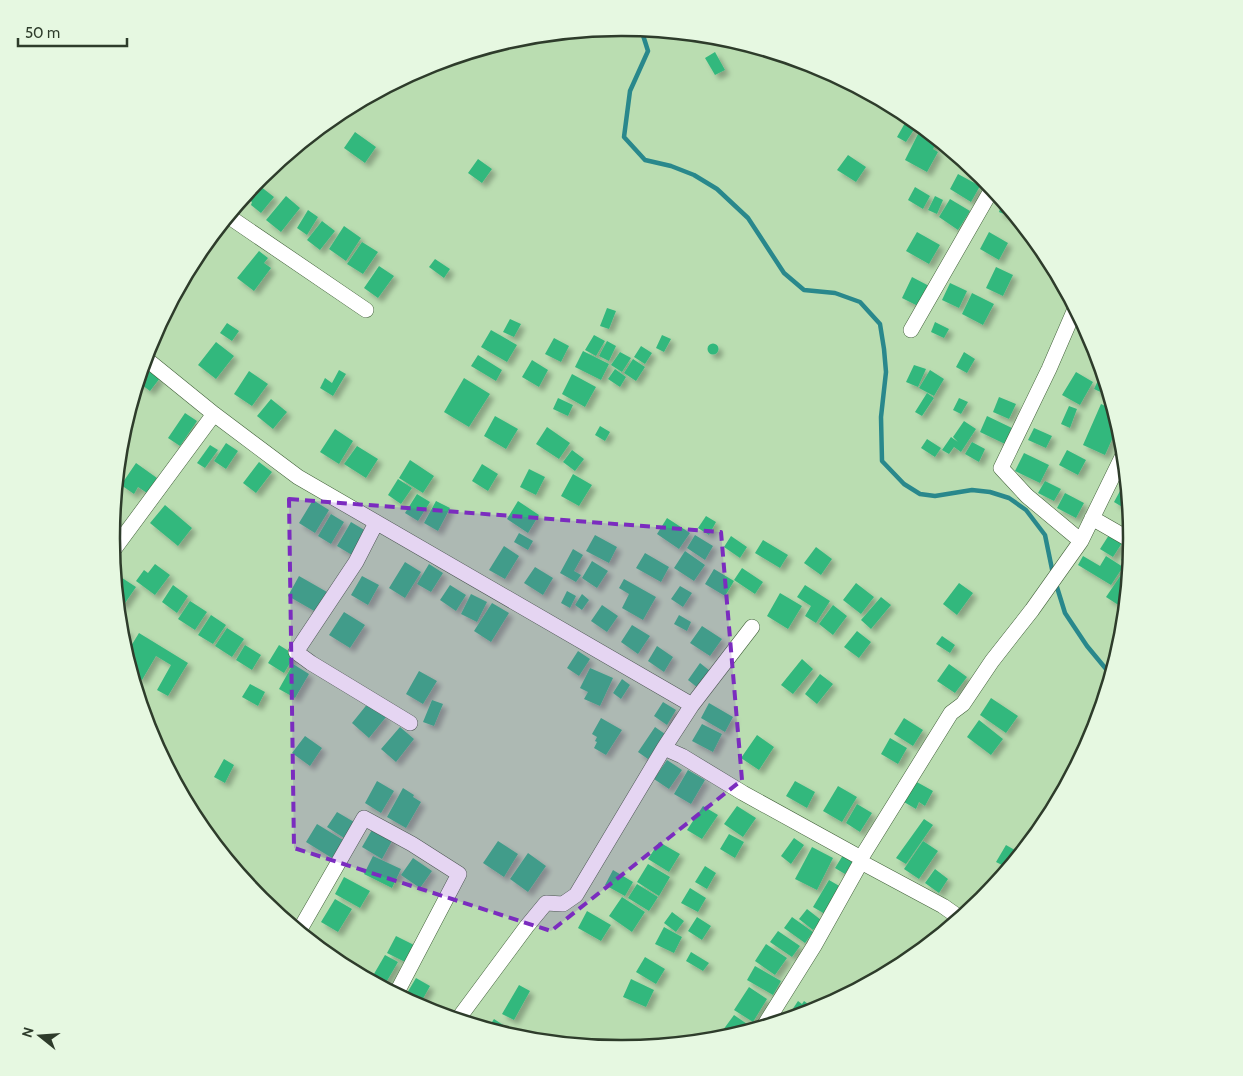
<svg xmlns="http://www.w3.org/2000/svg" width="1243" height="1076" viewBox="0 0 1243 1076" font-family="Cabin,sans-serif">
  <style>
    .lines { fill: none; stroke-linecap: round; stroke-linejoin: round }
    .stream { stroke: #29888c; stroke-width: 4.5 }
    .building { fill: #33b87d; filter: url(#shadow) }
    .minor-casing { stroke: #42613a; stroke-width: 16 }
    .minor { stroke: #fff; stroke-width: 15 }
    .marked { fill: #7b2cbf; fill-opacity: 0.2; stroke: #7b2cbf; stroke-width: 4; stroke-dasharray: 10 6; stroke-linejoin: round }
    .rim { fill: none; stroke: #2e3c2b; stroke-width: 2.5 }
  </style>
  <defs>
    <filter id="shadow"><feDropShadow dx="4.5" dy="4.5" stdDeviation="2.5" flood-color="#0004"/></filter>
  </defs>
  <rect width="100%" height="100%" fill="#baddb1"/>
  <g class="lines">
    <path class="stream" d="M636 29 642 32 648 51 630 91 624 137 645 160 671 166 694 175 717 189 748 218 784 273 804 290 835 293 860 302 880 324 884 349 886 372 881 417 882 461 904 484 920 494 935 496 972 490 990 492 1009 498 1026 510 1045 535 1053 574
      M1056 584 1065 613 1087 646 1111 675"/>
  </g>
  <path class="building" d="M715 52 725 70 715 75 705 58Z
    M905 123 915 128 906 142 897 137Z
    M355 132 376 147 365 163 344 148Z
    M919 132 937 142 933 149 938 152 927 172 905 160Z
    M848 155 866 167 856 182 837 170Z
    M478 159 492 169 482 183 468 173Z
    M970 167 983 177 989 185 967 173Z
    M958 174 980 186 971 202 950 189Z
    M260 186 274 197 261 213 251 205 252 202 249 200Z
    M915 187 930 196 923 209 908 200Z
    M286 196 300 208 281 232 266 220Z
    M935 196 943 200 937 214 928 210Z
    M950 199 970 211 958 230 939 217Z
    M1002 203 1005 205 1018 220 999 212Z
    M308 210 318 217 307 235 297 228Z
    M322 221 335 231 320 250 307 240Z
    M344 226 361 238 346 261 329 249Z
    M917 232 940 245 929 264 906 251Z
    M989 232 1008 243 999 260 980 249Z
    M362 242 378 252 363 274 347 264Z
    M259 251 268 258 264 263 271 268 254 291 237 278Z
    M435 259 450 269 444 278 429 267Z
    M379 266 394 276 378 298 364 288Z
    M996 267 1013 275 1003 296 986 288Z
    M912 277 931 287 920 307 902 298Z
    M950 283 967 291 959 308 942 300Z
    M972 293 994 304 983 325 962 314Z
    M607 308 616 311 609 329 600 326Z
    M510 319 521 324 514 337 503 332Z
    M935 322 949 329 944 338 931 332Z
    M227 323 239 331 232 341 220 333Z
    M491 330 517 345 507 362 481 347Z
    M594 335 605 341 596 356 585 350Z
    M662 335 671 339 664 352 656 348Z
    M554 338 569 346 561 362 545 354Z
    M607 341 616 346 609 361 599 356Z
    M216 342 234 356 216 379 198 365Z
    M707.5 349a5.5 5.5 0 1 1 11 0a5.5 5.5 0 1 1-11 0Z
    M641 346 652 353 645 364 634 357Z
    M583 351 609 364 601 380 575 367Z
    M620 352 631 358 622 372 611 365Z
    M964 352 975 359 967 373 956 367Z
    M478 355 502 370 496 381 471 366Z
    M633 359 645 367 636 381 624 373Z
    M532 360 548 370 539 387 522 377Z
    M914 365 926 369 918 387 906 382Z
    M144 366 160 378 150 391 138 382Z
    M615 369 626 377 620 387 608 379Z
    M339 370 346 374 333 396 320 388 325 378 332 383Z
    M930 370 944 379 934 396 919 388Z
    M249 371 268 384 252 406 234 394Z
    M1076 372 1093 382 1080 405 1062 395Z
    M1102 372 1104 380 1109 396 1094 389Z
    M572 374 596 387 585 407 562 394Z
    M464 378 490 394 469 427 444 412Z
    M927 393 934 398 922 416 915 412Z
    M999 397 1016 404 1009 419 993 412Z
    M558 398 573 405 568 416 553 409Z
    M959 398 968 402 961 414 953 410Z
    M271 399 287 412 273 429 257 416Z
    M1101 404 1114 410 1118 426 1105 455 1083 445Z
    M1069 406 1077 409 1070 428 1061 424Z
    M185 413 197 421 180 446 168 438Z
    M495 416 518 429 506 449 484 436Z
    M987 416 1012 428 1005 444 980 432Z
    M964 421 976 429 961 452 954 447 949 454 942 450 951 437 958 442 953 437Z
    M600 426 610 432 605 441 595 435Z
    M547 427 570 443 559 459 536 444Z
    M1034 428 1052 436 1046 448 1028 440Z
    M335 429 353 441 339 464 320 452Z
    M927 439 941 448 935 457 921 448Z
    M972 442 985 449 979 462 965 454Z
    M226 443 238 451 226 469 214 461Z
    M210 445 218 450 205 468 197 463Z
    M357 446 378 459 366 478 344 464Z
    M572 450 584 459 575 471 563 462Z
    M1067 450 1086 460 1078 475 1059 465Z
    M1024 453 1049 465 1040 483 1015 471Z
    M410 460 434 476 423 493 399 478Z
    M259 462 272 472 256 493 243 483Z
    M136 463 157 478 147 493 138 487 134 494 121 485Z
    M482 464 498 474 488 491 472 481Z
    M529 469 545 477 536 495 520 487Z
    M573 474 592 485 579 506 561 496Z
    M398 479 412 488 401 504 388 495Z
    M1045 481 1061 489 1054 501 1038 493Z
    M1120 491 1128 495 1129 511 1114 502Z
    M1065 493 1084 503 1076 518 1057 508Z
    M417 494 430 502 418 521 405 513Z
    M313 500 329 510 315 533 299 523Z
    M436 501 450 508 438 531 424 523Z
    M518 501 539 515 528 533 507 519Z
    M165 505 192 528 178 546 150 523Z
    M331 514 344 522 331 544 318 536Z
    M113 516 120 521 111 534Z
    M706 516 716 522 709 535 698 528Z
    M667 518 690 533 679 549 657 534Z
    M351 522 366 531 352 555 337 546Z
    M519 533 533 541 528 550 514 542Z
    M595 535 617 547 609 563 586 551Z
    M695 535 713 546 705 560 687 548Z
    M1109 535 1122 543 1113 557 1100 549Z
    M731 536 747 547 740 558 724 547Z
    M763 540 788 555 780 568 755 553Z
    M504 546 519 556 505 579 489 570Z
    M816 547 832 559 821 575 804 563Z
    M1129 548 1131 549 1129 565 1121 560Z
    M573 549 583 555 574 571 581 575 576 582 560 573Z
    M685 551 705 565 694 581 674 568Z
    M645 553 669 567 661 582 636 568Z
    M1083 556 1100 566 1106 556 1123 567 1111 585 1078 565Z
    M592 561 608 571 597 588 582 578Z
    M405 562 421 572 405 598 389 588Z
    M155 564 170 575 155 595 136 581 144 570 148 573Z
    M429 564 443 573 431 592 417 584Z
    M535 567 553 578 543 595 524 583Z
    M742 568 763 582 755 594 734 580Z
    M714 569 734 581 725 596 705 584Z
    M1125 569 1129 571 1125 604 1123 608 1106 597Z
    M116 574 136 587 123 606 117 601 115 575Z
    M299 576 327 592 316 612 288 596Z
    M362 576 379 585 368 605 351 595Z
    M624 579 656 597 643 620 622 608 629 594 619 588Z
    M856 583 874 597 861 614 843 600Z
    M959 583 973 593 957 615 943 604Z
    M173 585 188 596 177 613 162 602Z
    M450 585 466 595 456 611 440 600Z
    M805 585 830 601 816 623 805 616 811 606 797 597Z
    M680 586 692 593 683 607 671 599Z
    M567 591 576 596 570 608 561 603Z
    M780 593 802 606 788 629 767 616Z
    M471 594 487 602 477 622 461 614Z
    M582 594 589 600 582 610 575 605Z
    M881 597 891 605 871 629 861 620Z
    M190 601 207 612 195 630 178 619Z
    M492 603 509 613 491 642 474 631Z
    M602 605 618 616 607 632 591 621Z
    M833 605 847 616 833 635 819 624Z
    M344 612 365 625 350 648 329 635Z
    M211 615 226 625 213 644 198 635Z
    M679 615 691 622 687 631 674 624Z
    M632 625 650 636 638 654 621 642Z
    M120 626 129 632 122 642 121 637Z
    M702 626 722 639 710 656 690 643Z
    M227 628 244 639 232 657 215 646Z
    M857 631 871 642 859 658 844 647Z
    M139 633 188 663 168 696 157 690 171 665 156 656 142 680 132 673 126 654Z
    M942 636 955 645 950 653 936 644Z
    M245 645 261 655 252 670 236 660Z
    M279 645 295 655 284 673 268 663Z
    M657 646 673 657 664 672 648 661Z
    M578 651 590 659 579 676 567 668Z
    M802 659 813 669 793 694 781 685Z
    M700 663 710 671 698 688 688 680Z
    M293 664 309 674 295 698 279 689Z
    M949 664 967 677 955 693 937 681Z
    M590 668 613 678 600 706 584 699 588 692 580 688Z
    M419 671 437 681 423 704 406 694Z
    M820 674 833 684 817 704 805 694Z
    M622 679 630 685 621 699 613 693Z
    M250 684 265 692 258 706 242 697Z
    M991 698 1018 716 1006 733 980 715Z
    M432 700 443 704 434 726 423 722Z
    M369 702 386 717 369 738 352 723Z
    M663 702 676 710 667 725 654 716Z
    M709 703 733 717 725 732 701 718Z
    M601 718 622 730 606 755 594 748 597 742 595 741 597 737 592 734Z
    M904 718 923 730 913 746 894 734Z
    M979 720 1003 739 991 755 967 737Z
    M702 724 722 734 713 752 692 741Z
    M400 727 414 739 396 762 381 749Z
    M655 727 665 734 648 759 638 752Z
    M757 735 774 747 759 770 741 758Z
    M305 736 322 748 310 766 292 753Z
    M890 738 907 748 898 764 881 754Z
    M224 759 234 765 225 783 214 777Z
    M667 760 682 770 669 789 654 779Z
    M688 770 705 780 691 804 674 794Z
    M377 781 394 791 381 813 365 803Z
    M795 781 815 792 807 808 786 796Z
    M915 781 933 791 925 806 919 802 916 809 904 802Z
    M838 786 857 797 842 822 823 811Z
    M403 788 414 795 413 797 421 802 406 828 387 817Z
    M857 804 872 813 860 832 846 823Z
    M703 806 718 815 702 839 687 830Z
    M737 806 756 818 743 837 724 824Z
    M337 812 354 822 344 838 327 827Z
    M924 819 933 825 906 864 896 858Z
    M317 824 343 840 332 858 306 842Z
    M373 828 393 839 382 859 362 847Z
    M729 834 744 842 735 858 720 849Z
    M794 838 804 845 791 864 781 856Z
    M498 841 518 854 504 877 483 863Z
    M923 841 938 851 919 879 904 869Z
    M659 842 680 854 669 872 648 859Z
    M1006 845 1020 853 1008 868 996 862Z
    M812 847 833 858 817 890 795 879Z
    M845 852 855 858 845 874 835 868Z
    M528 853 546 866 528 892 510 879Z
    M373 856 401 869 392 888 364 874Z
    M413 858 432 871 420 888 401 875Z
    M648 864 670 877 659 896 637 882Z
    M705 866 716 873 707 889 695 882Z
    M935 869 948 879 939 893 925 883Z
    M613 870 633 882 625 896 605 885Z
    M344 877 370 891 360 908 335 894Z
    M829 880 841 887 825 914 813 907Z
    M637 884 658 897 649 911 628 898Z
    M690 888 706 898 698 912 681 903Z
    M622 897 645 912 632 932 609 916Z
    M335 899 352 909 338 932 321 922Z
    M807 909 821 920 813 930 799 919Z
    M587 911 611 925 601 941 578 928Z
    M672 912 684 921 676 932 664 923Z
    M697 917 711 926 702 940 688 931Z
    M792 917 813 932 805 943 784 928Z
    M664 927 682 937 674 953 655 944Z
    M778 931 800 946 792 957 770 942Z
    M396 936 414 945 405 962 387 953Z
    M766 944 787 958 775 975 755 961Z
    M691 952 709 963 703 971 686 961Z
    M385 955 398 962 384 986 371 979Z
    M645 957 665 969 656 984 636 972Z
    M755 966 781 981 773 995 747 980Z
    M416 978 430 986 419 1006 404 998Z
    M631 979 654 990 646 1007 623 997Z
    M519 985 530 991 514 1020 502 1014Z
    M749 987 767 999 753 1022 734 1010Z
    M798 1001 802 1004 804 1001 816 1010 794 1017 790 1013Z
    M734 1015 750 1026 747 1031 732 1035 723 1030Z
    M494 1019 511 1030 508 1035 488 1028Z"/>
  <g class="lines">
    <defs>
      <path id="minor" d="M228 216 366 310
        M1075 309 1049 369 1001 468 1027 496 1081 541
        M911 330 992 189
        M145 358 214 414 298 477 692 705
        M1092 518 1132 541
        M376 523 356 562 296 652 311 663 410 723
        M112 552 214 414
        M664 748 682 756 743 793 861 858V862L943 906 960 918
        M861 858 951 713 963 704 992 661 1032 610 1081 541 1124 453
        M299 931 364 818 412 844 459 874 396 994
        M458 1019 527 926 546 903 563 904 576 895 664 748 692 705 752 627
        M764 1026 814 946 861 862"/>
    </defs>
    <use href="#minor" class="minor-casing"/>
    <use href="#minor" class="minor"/>
  </g>
  <path class="marked" d="M289 499 721 532 742 780 551 931 294 848Z"/>
  <path d="M0 0H1243V1076H0ZM621 36H622A501 501 0 0 1 1123 537V539A501 501 0 0 1 622 1040H621A501 501 0 0 1 120 539V537A501 501 0 0 1 621 36Z" fill="#e6f8e1" fill-rule="evenodd"/>
  <path class="rim" d="M621 36H622A501 501 0 0 1 1123 537V539A501 501 0 0 1 622 1040H621A501 501 0 0 1 120 539V537A501 501 0 0 1 621 36Z"/>
  <g transform="translate(40 1036) rotate(287)" stroke="#e6f8e1" stroke-width="4" paint-order="stroke">
  <path d="M0-4L9 19L0 12L-9 19Z" fill="#2e3c2b"/>
  <text y="-8" font-size="14" font-weight="bold" text-anchor="middle" fill="#2e3c2b">N</text>
  </g>
  <path d="M18 38v8h109v-8" fill="none" stroke="#2e3c2b" stroke-width="2.5"/>
  <text x="25" y="38" font-size="15" fill="#2e3c2b" stroke="#e6f8e1" stroke-width="4" paint-order="stroke">50 m</text>
</svg>
